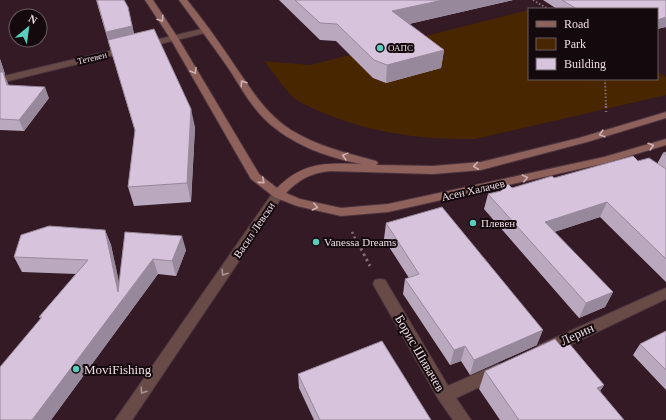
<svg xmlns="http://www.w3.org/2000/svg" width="666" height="420" viewBox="0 0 666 420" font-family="'Times New Roman',serif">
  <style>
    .green { fill: #482600 }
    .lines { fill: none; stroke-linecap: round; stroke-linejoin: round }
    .street-casing { stroke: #4d3540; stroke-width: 2 }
    .secondary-casing { stroke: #4d3540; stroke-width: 2 }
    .path-far2 { stroke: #836d76; stroke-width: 2; stroke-dasharray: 1.5 2; stroke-linecap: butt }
    .path-far1 { stroke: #836d76; stroke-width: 2.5; stroke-dasharray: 2 3; stroke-linecap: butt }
    .path { stroke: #836d76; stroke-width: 3; stroke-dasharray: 2.5 3.5; stroke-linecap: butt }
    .street { fill: #684b47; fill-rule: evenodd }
    .secondary { fill: #8f615b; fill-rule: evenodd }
    .wall { fill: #baa8be }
    .shaded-wall { fill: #97889b }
    .building { fill: #d8c3dd; stroke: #97889b }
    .oneway { stroke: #cdb1b3 }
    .oneway2 { stroke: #ab9495 }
    .poi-dot { fill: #5acebd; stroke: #14090d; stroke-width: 1.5 }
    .labels { text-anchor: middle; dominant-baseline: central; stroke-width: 4; stroke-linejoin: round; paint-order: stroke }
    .far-poi-label { font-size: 9px; fill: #eedce3; stroke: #14090d; text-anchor: start }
    .far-street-label { font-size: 9px; fill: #eedce3; stroke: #14090d }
    .street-label { font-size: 11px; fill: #eedce3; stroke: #14090d }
    .poi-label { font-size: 11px; fill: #eedce3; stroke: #14090d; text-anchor: start }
    .near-street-label { font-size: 13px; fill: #eedce3; stroke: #14090d }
    .near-poi-label { font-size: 13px; fill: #eedce3; stroke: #14090d; text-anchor: start }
  </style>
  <rect width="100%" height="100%" fill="#331a25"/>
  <path class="green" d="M529 10V79H657V72L666 77V95L475 139C422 140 369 133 319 111 311 107 299 103 293 97 282 86 273 72 264 61L310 65Z"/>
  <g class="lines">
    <defs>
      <path id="street" d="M206 28H209L210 30 209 32 0 83V77Z
        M278 190 282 191 284 194 282 197 132 420H115L274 191Z
        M380 279 385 280 448 386 498 364 503 366 506 371 503 376 456 398 471 420H453L439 400 373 284 375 280Z
        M666 288V299L549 355 544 356 539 355 537 350 539 345Z"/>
      <path id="secondary" d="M145 0H153L178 38 259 174 277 188C304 161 327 163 362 164 329 158 296 146 271 125 252 109 242 89 229 69 213 46 196 23 179 0H187C205 22 221 45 237 69 253 92 266 114 291 130 317 146 346 153 376 161L378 163 376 165 433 166 481 162 579 138 666 112V118L587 142 481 170 433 174 330 171C311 173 299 179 286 193L300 199 341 208 388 204 604 157 666 139V145L606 163 388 212 341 216 297 206 274 197 251 179 170 38Z"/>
    </defs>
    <use href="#street" class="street-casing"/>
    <use href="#secondary" class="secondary-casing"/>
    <path class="path-far2" d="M533 0 548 9
      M605 79 606 107"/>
    <path class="path-far1" d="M606 106V112
      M352 232 358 244"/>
    <path class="path" d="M358 243 370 266"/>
    <use href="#street" class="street"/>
    <use href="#secondary" class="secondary"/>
  </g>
  <path class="wall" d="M96 0 132 24 134 34 195 127 191 202 134 206 128 187 135 131Z
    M279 0H513L409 24 444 50 441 68 386 83 373 78 336 41 320 40Z
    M543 0H666V27L657 29V9H557Z
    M0 59 5 74 4 75 8 85 49 98 24 131 0 130Z
    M666 152V282L600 217 554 232 613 292 605 307 579 318 484 209 488 194 512 188 554 178 638 161 657 164 663 153Z
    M386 223 537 345 470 375 461 361 450 365 403 294 405 279 409 278 384 239Z
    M105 230 111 245 119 283 125 232 186 250 176 276 158 274 51 420H0L41 319 39 317 76 274 22 272 14 257Z
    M666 331V390L633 355 640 344Z
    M560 345 604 385 600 391 624 420H500L479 389 485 371Z
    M298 374 431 420H314L299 388Z"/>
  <path class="shaded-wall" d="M443 0H513L391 28 392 11Z
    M128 7 136 43 111 49 106 32Z
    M666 17V27L657 29V20Z
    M444 50 441 68 386 83 387 65Z
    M0 59 5 74 4 75 8 83 12 96 0 76Z
    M45 87 49 98 24 131 19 120Z
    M191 109 195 127 191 202 187 183Z
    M607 202 600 217 539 237 545 222Z
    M105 230 111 245 123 300 153 259 158 274 51 420H32L118 292Z
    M182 236 186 250 176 276 172 261Z
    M613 292 605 307 579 318 586 303Z
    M543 330 537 345 470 375 474 360Z
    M465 346 461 361 450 365 454 350Z
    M604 385 593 402 597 388Z"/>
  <path class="building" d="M97 0H124L128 7 132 26 106 32Z
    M295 0H443L392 11 444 50 387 65 374 60 337 24 320 23Z
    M562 0H666V17L657 20V9H577Z
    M154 29 191 109 187 183 128 187 135 130 108 40Z
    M0 72H3L7 85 45 87 19 120 0 119Z
    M666 152V155L663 153Z
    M633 156 638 161 649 158 666 169V259L607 202 545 222 613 292 586 303 488 194 501 191 508 184 512 188 552 176 554 178Z
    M442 207 543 330 474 360 465 346 454 350 405 279 419 274 386 223Z
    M49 226 105 230 118 292 125 232 182 236 172 261 153 259 32 420H0V367L42 317H39L88 260 14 257 21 235Z
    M666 331V370L640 344Z
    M555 339 560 345 568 342 604 385 597 388 624 420H519L485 371Z
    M382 341 431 420H320L298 374Z"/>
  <defs><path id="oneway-chevron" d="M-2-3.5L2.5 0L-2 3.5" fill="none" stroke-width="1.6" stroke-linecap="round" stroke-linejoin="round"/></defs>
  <g class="oneway">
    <use href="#oneway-chevron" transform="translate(161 19) rotate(56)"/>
    <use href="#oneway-chevron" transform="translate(194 71) rotate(60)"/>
    <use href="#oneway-chevron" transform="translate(243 83) rotate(-124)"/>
    <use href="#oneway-chevron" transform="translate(602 134) rotate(163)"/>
    <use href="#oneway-chevron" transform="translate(651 146) rotate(-17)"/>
    <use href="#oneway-chevron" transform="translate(345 156) rotate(-165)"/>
    <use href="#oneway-chevron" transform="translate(476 166) rotate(172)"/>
    <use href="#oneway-chevron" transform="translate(525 178) rotate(-13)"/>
    <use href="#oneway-chevron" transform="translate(262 181) rotate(41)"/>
    <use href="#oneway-chevron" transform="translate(315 207) rotate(13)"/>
  </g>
  <g class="oneway2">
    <use href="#oneway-chevron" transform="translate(224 273) rotate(124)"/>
    <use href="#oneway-chevron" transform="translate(143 391) rotate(124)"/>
  </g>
  <g class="poi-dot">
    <circle cx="380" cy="48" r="4"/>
    <circle cx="473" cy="223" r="4"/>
    <circle cx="316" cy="242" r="4"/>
    <circle cx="76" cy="369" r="4"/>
  </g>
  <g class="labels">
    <g class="far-poi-label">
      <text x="388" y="48">ОАПС</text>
    </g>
    <g class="far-street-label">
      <text transform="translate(92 58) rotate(-14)">Тетевен</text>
    </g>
    <g class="street-label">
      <text transform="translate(473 190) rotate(-13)">Асен Халачев</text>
      <text transform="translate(254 230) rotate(-56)">Васил Левски</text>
    </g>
    <g class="poi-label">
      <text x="481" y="223">Плевен</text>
      <text x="324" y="242">Vanessa Dreams</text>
    </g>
    <g class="near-street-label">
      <text transform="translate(577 334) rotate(-25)">Лерин</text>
      <text transform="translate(420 353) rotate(60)">Борис Шивачев</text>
    </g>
    <g class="near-poi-label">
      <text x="84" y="369">MoviFishing</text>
    </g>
  </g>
  <rect x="528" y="8" width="130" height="72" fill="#14090d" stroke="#6b5d63"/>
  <rect x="536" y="21" width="20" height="6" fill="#8f615b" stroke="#6b5d63"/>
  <text x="564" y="28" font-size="12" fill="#eedce3">Road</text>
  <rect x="536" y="38" width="20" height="12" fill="#482600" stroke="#6b5d63"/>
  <text x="564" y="48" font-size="12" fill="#eedce3">Park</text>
  <rect x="536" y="58" width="20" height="12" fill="#d8c3dd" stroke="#6b5d63"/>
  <text x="564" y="68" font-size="12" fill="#eedce3">Building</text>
  <g transform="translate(28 28) rotate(29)"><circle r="19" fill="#14090d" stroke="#6b5d63"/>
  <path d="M0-3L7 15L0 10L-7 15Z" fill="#5acebd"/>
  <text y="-6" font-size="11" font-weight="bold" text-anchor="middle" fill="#eedce3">N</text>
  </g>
</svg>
